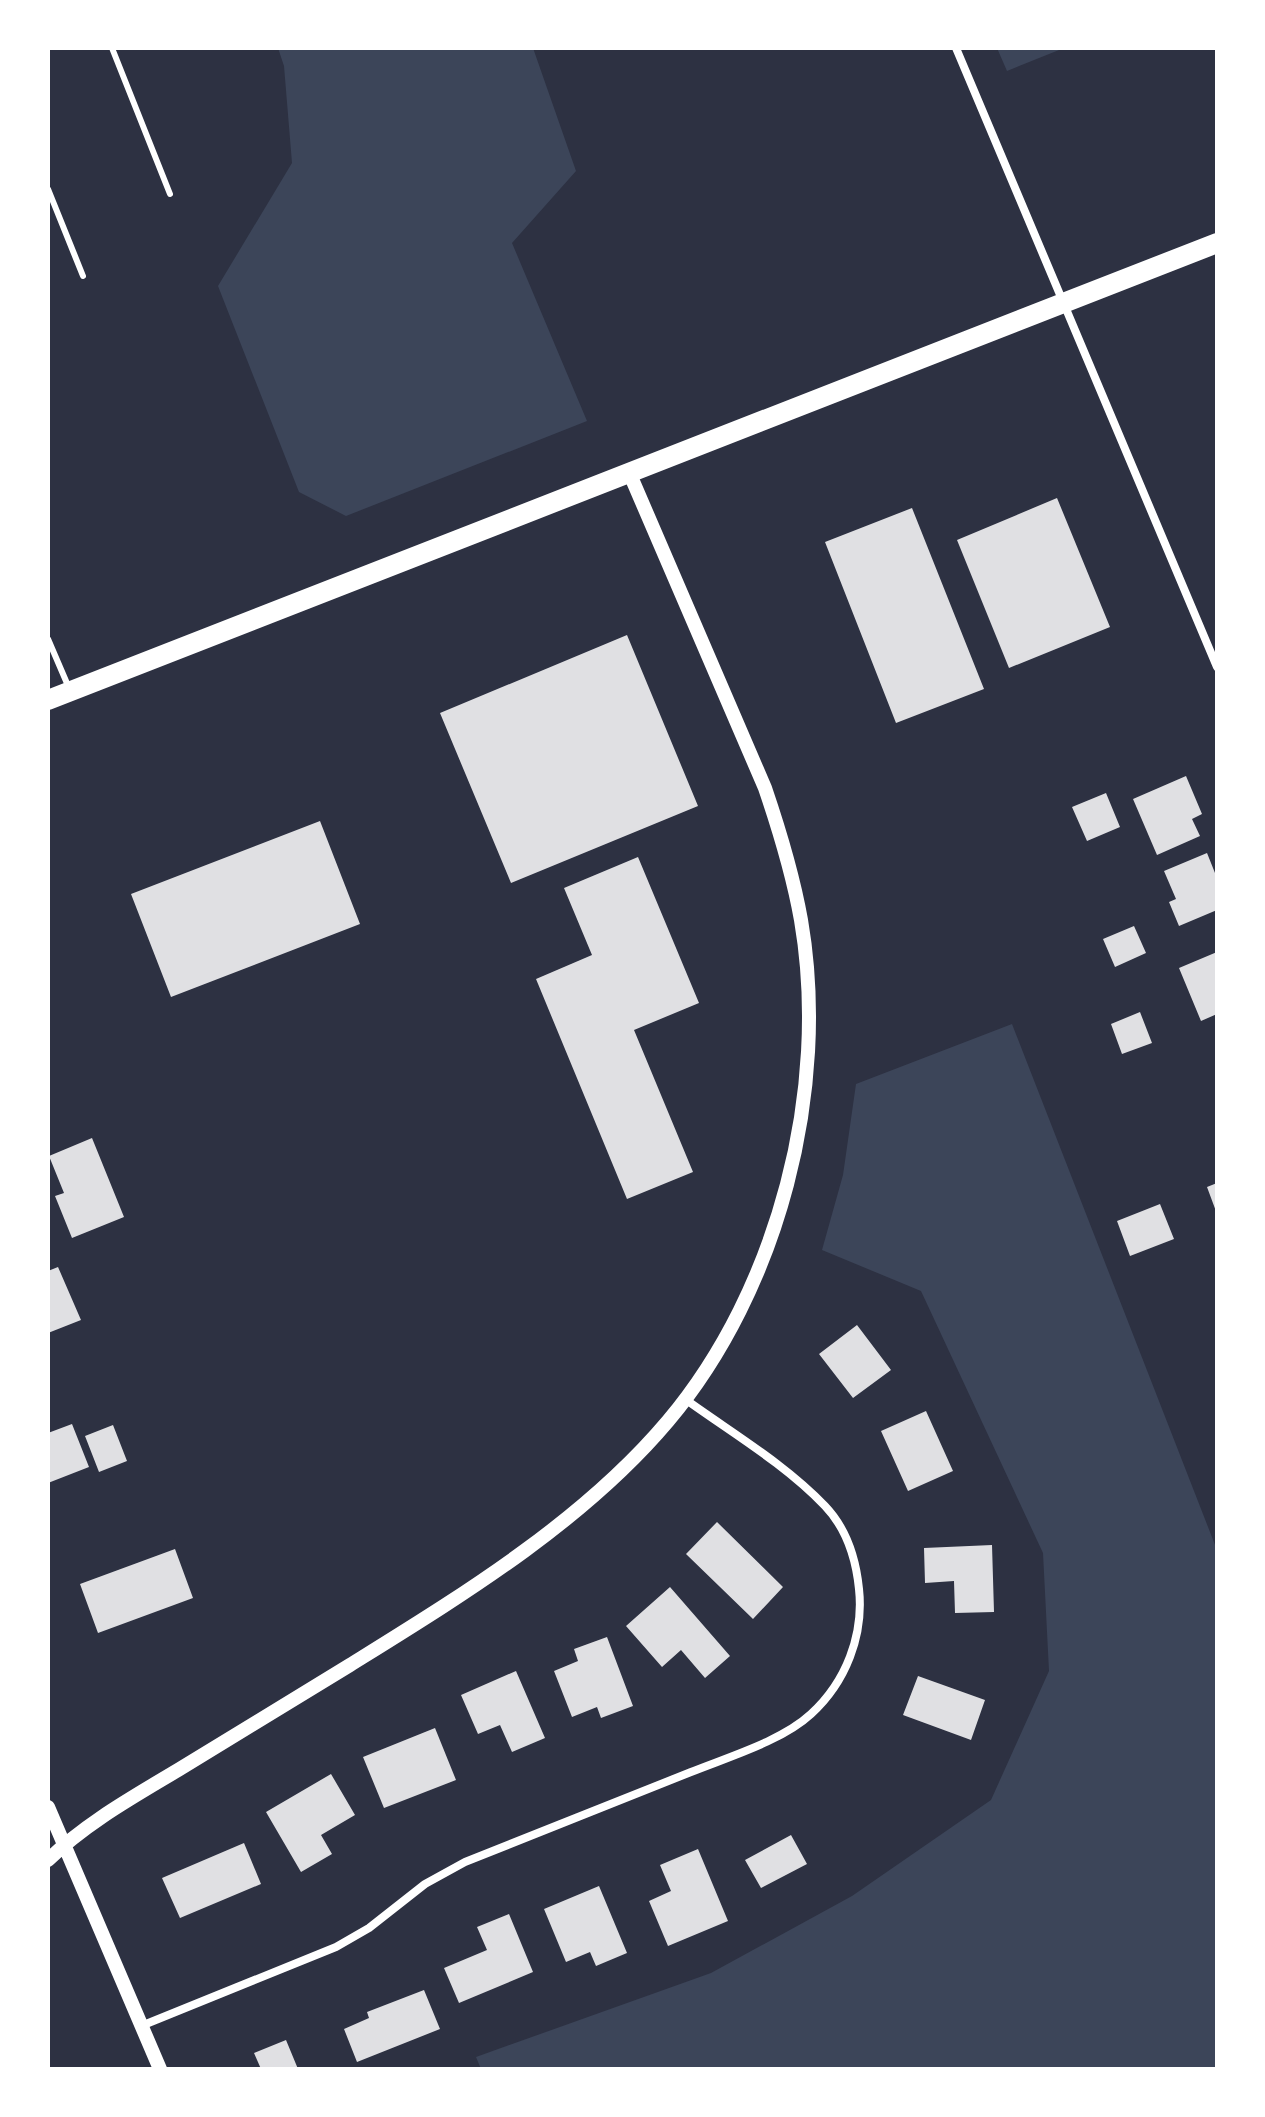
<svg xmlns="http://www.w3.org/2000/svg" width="1265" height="2117" viewBox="0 0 1265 2117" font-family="Lato,sans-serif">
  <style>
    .green { fill: #3c4559 }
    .building { fill: #e0e0e3 }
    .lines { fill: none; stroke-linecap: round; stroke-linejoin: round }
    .service { stroke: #fff; stroke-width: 6 }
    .minor { stroke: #fff; stroke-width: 8 }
    .tertiary { stroke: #fff; stroke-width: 14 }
    .primary { stroke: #fff; stroke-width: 20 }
  </style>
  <rect width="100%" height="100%" fill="#2d3142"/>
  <path class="green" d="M278 48H533L576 171 512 243 587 421 346 516 299 492 218 286 292 163 284 66Z
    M997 48H1064L1007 71Z
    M1012 1024 1217 1550V2069H481L476 2057 711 1973 852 1896 991 1800 1049 1671 1043 1553 921 1291 822 1250 843 1175 856 1084Z"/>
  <path class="building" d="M1057 498 1110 627 1009 668 957 540Z
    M912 508 984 689 896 723 825 542Z
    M627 635 698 806 511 883 440 713Z
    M1186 776 1202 814 1192 819 1200 836 1157 855 1133 799Z
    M1106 793 1120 827 1087 841 1072 807Z
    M320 821 360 924 171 997 131 894Z
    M1207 853 1217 878V910L1179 926 1169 902 1176 899 1164 871Z
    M638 857 699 1003 634 1030 693 1172 627 1199 536 979 592 955 564 888Z
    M1134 926 1146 953 1115 967 1103 939Z
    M1217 952V1014L1201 1021 1179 968Z
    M1140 1012 1152 1043 1122 1054 1111 1024Z
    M92 1138 124 1217 72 1238 55 1196 64 1193 49 1156Z
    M1217 1183V1214L1207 1187Z
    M1160 1204 1174 1239 1130 1256 1117 1221Z
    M58 1267 81 1320 48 1333V1271Z
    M857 1325 891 1370 853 1398 819 1354Z
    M926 1411 953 1471 908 1491 881 1431Z
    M72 1424 89 1467 48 1483V1433Z
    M113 1425 127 1461 99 1472 85 1436Z
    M717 1522 783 1587 753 1619 686 1554Z
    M992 1545 994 1612 955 1613 954 1581 925 1583 924 1548Z
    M175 1549 193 1598 98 1633 80 1584Z
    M670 1587 730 1656 705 1678 681 1650 662 1667 626 1626Z
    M607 1637 633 1706 601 1718 597 1707 572 1717 554 1671 578 1661 574 1649Z
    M516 1671 545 1738 512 1752 500 1725 478 1734 461 1695Z
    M918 1676 985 1700 971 1740 903 1715Z
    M435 1728 456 1780 384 1808 363 1757Z
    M331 1774 355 1815 321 1835 332 1854 301 1872 266 1812Z
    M791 1835 807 1864 761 1888 745 1860Z
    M244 1843 261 1884 180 1918 162 1878Z
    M698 1849 728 1921 668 1946 649 1901 671 1891 660 1865Z
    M599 1886 627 1953 596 1966 590 1952 566 1962 544 1909Z
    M509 1914 533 1972 459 2003 444 1968 487 1950 477 1927Z
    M424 1990 440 2029 357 2062 344 2029 369 2018 367 2012Z
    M286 2040 298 2069H261L254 2053Z"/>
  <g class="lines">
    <path class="service" d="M112 48 170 194
      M48 189 83 276
      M48 639 69 688"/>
    <path class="minor" d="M956 48 1217 667
      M141 2026 336 1947 369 1928 425 1884 465 1862C540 1832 616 1802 691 1772 728 1757 782 1741 811 1714 846 1682 864 1635 859 1589 856 1559 846 1528 825 1506 785 1464 732 1433 685 1399"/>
    <path class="tertiary" d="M48 1807 160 2069
      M48 1860C86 1823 133 1797 178 1770 235 1735 292 1700 350 1665 461 1596 583 1522 668 1421 779 1289 830 1089 801 920 793 875 780 832 765 788L629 472"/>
    <path class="primary" d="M48 700 1217 243"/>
  </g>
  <rect width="1265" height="2117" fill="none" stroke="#ffffff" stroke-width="100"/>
</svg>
